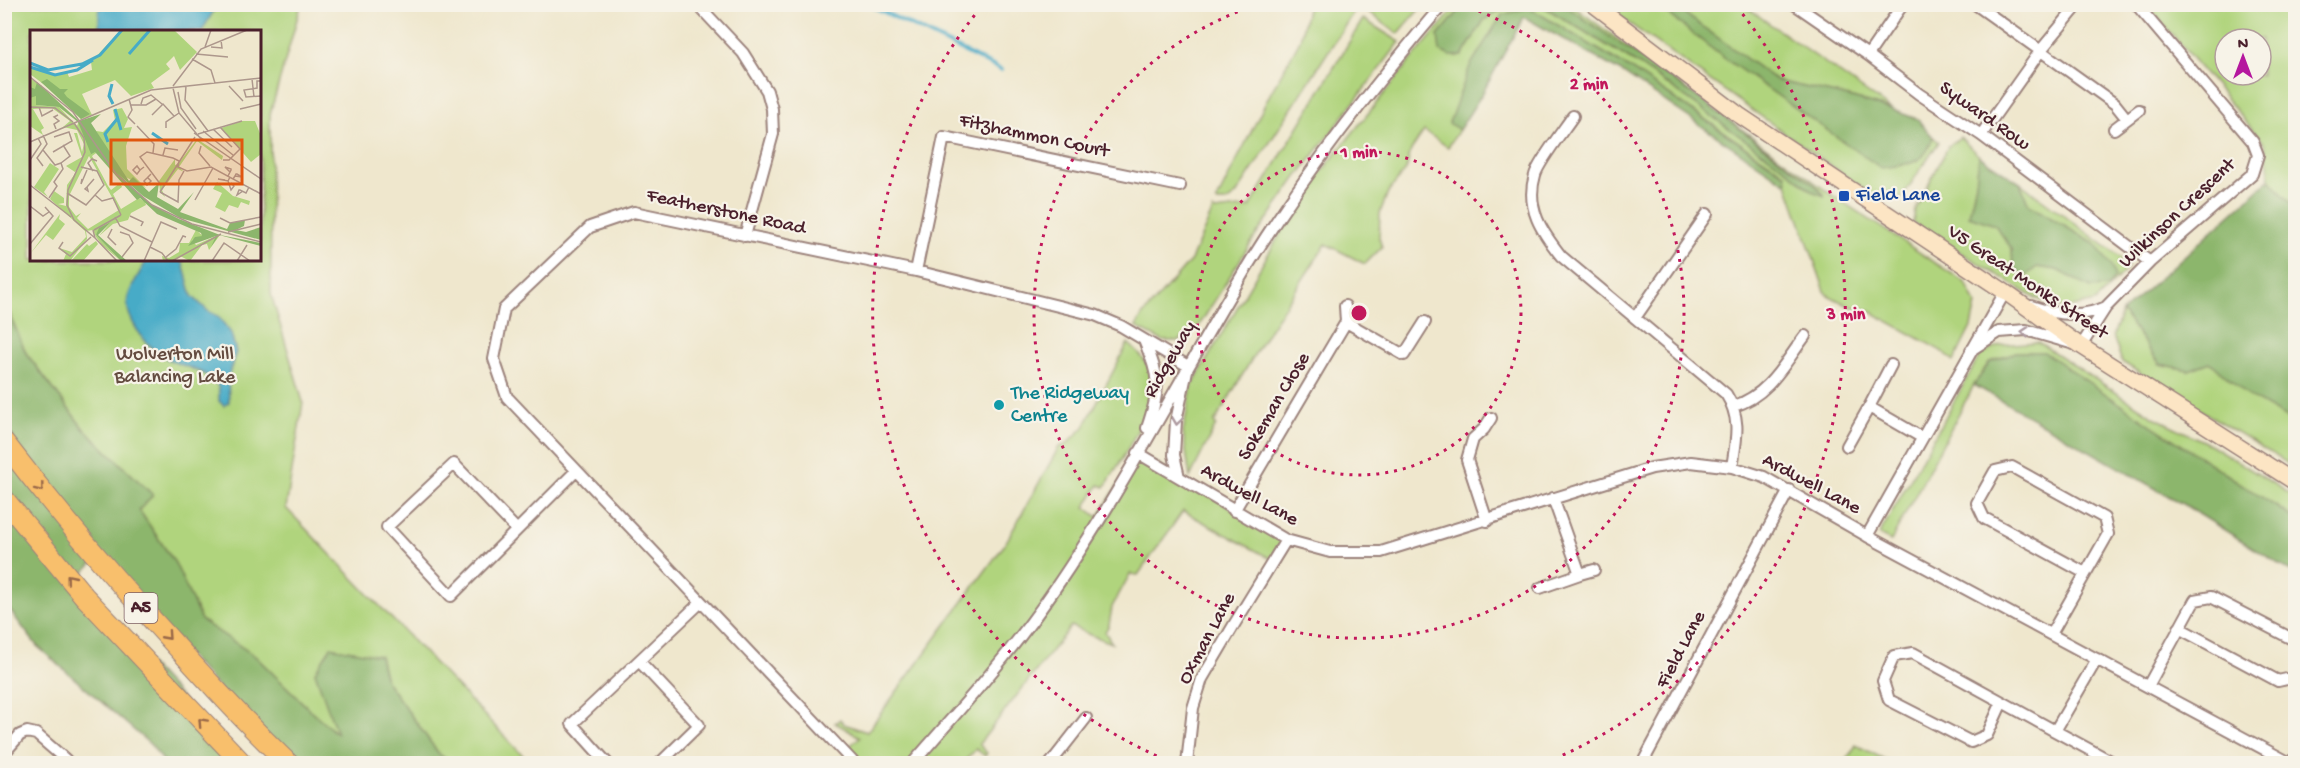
<svg xmlns="http://www.w3.org/2000/svg" width="2300" height="768" viewBox="0 0 2300 768" font-family="'Gochi Hand',sans-serif">
  <style>
    .green { fill: #b0d47d; stroke: #7d7a54; stroke-width: 1.5; fill-rule: evenodd }
    .forest { fill: #8cb66c; stroke: #6b6a4c; stroke-width: 1.5 }
    .water { fill: #47abc7; stroke: #486579; stroke-width: 1.5 }
    .lines { fill: none; stroke-linecap: round; stroke-linejoin: round }
    .stream { stroke: #47abc7; stroke-width: 4 }
    .street-casing { stroke: #9c837c; stroke-width: 14 }
    .secondary-casing { stroke: #9c837c; stroke-width: 18 }
    .highway-casing { stroke: #9c837c; stroke-width: 22 }
    .street { stroke: #fff; stroke-width: 10 }
    .secondary { stroke: #fce5c4; stroke-width: 15 }
    .highway { stroke: #f8bf6c; stroke-width: 20 }
    .oneway { stroke: #ae9aa0 }
    .oneway2 { stroke: #986748 }
    .ring { fill: none; stroke: #c2185b; stroke-width: 3; stroke-dasharray: 3 6 }
    .transit-dot { fill: #1a4fb4; stroke: #f7f3e8; stroke-width: 2 }
    .culture-dot { fill: #0f9aa8; stroke: #f7f3e8; stroke-width: 2 }
    .labels { text-anchor: middle; dominant-baseline: central; stroke-width: 4.5; stroke-linejoin: round; paint-order: stroke }
    .shield { fill: #f7f3e8; stroke: #7e5f64; stroke-width: 1.5 }
    .shield-label { font-size: 18px; font-weight: bold; fill: #4a1f2b }
    .street-label { font-size: 20px; fill: #4a1f2b; stroke: #f7f3e8 }
    .transit-label { font-size: 20px; fill: #164399; stroke: #f7f3e8; text-anchor: start }
    .park-label { font-size: 20px; fill: #644c40; stroke: #f7f3e8 }
    .culture-label { font-size: 20px; fill: #0d838f; stroke: #f7f3e8; text-anchor: start }
    .inset-river { fill: none; stroke: #47abc7; stroke-width: 3 }
    .inset-road { fill: none; stroke: #ad978c; stroke-width: 1.5 }
    .view { fill: #e0560e; fill-opacity: 0.15; stroke: #e0560e; stroke-width: 3 }
    .inset-edge { fill: none; stroke: #4a1f2b; stroke-width: 3 }
    .centre { fill: #c2185b; stroke: #f7f3e8; stroke-width: 3 }
    .ring-label { font-size: 18px; text-anchor: middle; font-weight: bold; fill: #c2185b; stroke: #f7f3e8; stroke-width: 4.5; stroke-linejoin: round; paint-order: stroke }
  </style>
  <rect width="100%" height="100%" fill="#f7f3e8"/>
  <filter id="ink" filterUnits="userSpaceOnUse"><feTurbulence type="fractalNoise" baseFrequency=".0167" numOctaves="2"/><feDisplacementMap in="SourceGraphic" scale="12" xChannelSelector="R" yChannelSelector="G"/><feConvolveMatrix kernelMatrix="1 2 1 2 8 2 1 2 1" color-interpolation-filters="sRGB"/></filter>
  <filter id="wash" filterUnits="userSpaceOnUse"><feTurbulence type="fractalNoise" baseFrequency=".008" numOctaves="4" result="noise"/><feDisplacementMap in="SourceGraphic" scale="24" xChannelSelector="R" yChannelSelector="G"/><feGaussianBlur stdDeviation="1.35" result="paint"/><feColorMatrix in="noise" values="0 0 0 0 0 0 0 0 0 0 0 0 0 0 0 0 0 1.4 0 .05"/><feComposite in="paint" operator="in"/></filter>
  <g filter="url(#wash)">
    <rect width="100%" height="100%" fill="#efe7cd"/>
    <path class="green" d="M4 5H301L270 114 271 294 303 402 286 508 530 763H452L439 754 386 681 380 656 338 735 309 709 255 656 201 620 175 563 139 510 152 494 83 428 26 353 5 302ZM32 32H260V260H32Z
      M1308 5H1350L1353 13 1236 195 1226 202H1216L1270 94 1300 40Z
      M1363 5V4L1423 5 1398 34 1366 10Z
      M1461 5H1464L1438 36 1462 56 1484 20 1509 5H1541L1641 66 1786 169 1812 191 1824 195 1816 186 1704 103 1564 5H1571L1835 197 1966 283 1976 304 1971 327 1954 361 1945 353 1868 310 1849 306 1826 294 1787 184 1786 174 1629 68 1527 7 1449 122 1459 130 1448 147 1424 131 1411 150 1406 170 1388 192 1380 213 1379 238 1382 247 1365 264 1326 244 1266 335 1214 423 1216 425 1190 477 1183 432 1192 385 1302 196 1407 65 1450 14Z
      M1603 5H1656L1724 58 1881 167 1929 148 1933 137 1939 142 1900 200 1888 192 1880 200Z
      M1673 5H1743L1892 110 1849 97 1777 81Z
      M2147 5H2295V208L2270 179 2265 144ZM2225 39H2261V75H2225Z
      M1363 19 1400 42 1300 173 1252 241 1197 329 1178 341H1163L1136 327 1142 316 1191 260 1213 210 1215 211 1250 207Z
      M1960 137 1979 156 1976 183 1969 216 1995 224 2012 249 2013 267 2024 278 2036 267 2057 270 2091 288 2096 245 2029 205 2020 183 2128 263 2127 269 2095 302 2064 309 2035 298 1913 223 1915 211 1948 147Z
      M2122 312 2160 364 2189 370 2210 362 2250 397 2295 423V468L2122 362 2113 336Z
      M2038 342 2154 417 2211 445 2295 497V519L2148 423 2044 352H2016L1989 362 1974 385 1891 541 1879 535 1980 355 2000 345Z
      M1128 343C1139 353 1151 365 1152 381 1154 411 1120 462 1105 487L1099 485 1085 507 1098 517 1138 453 1286 540 1273 560 1183 511 1138 575 1130 574 1112 607 1109 625 1105 632 1112 643 1090 635 1071 626 979 744 987 753 985 756 976 749 963 763H855L844 751 860 737 835 723 840 719 844 724 867 732 1005 544 1059 447 1066 445 1084 427Z
      M1856 745 1892 763H1845Z"/>
    <path class="forest" d="M1464 5H1509L1484 20 1462 56H1450L1440 51 1438 36Z
      M1541 5H1564L1704 102 1816 186 1825 196 1812 191 1786 169 1641 66Z
      M1656 5H1673L1777 81 1849 97 1892 110 1917 119 1933 137C1924 167 1908 164 1881 168L1724 58Z
      M1528 7 1629 68 1786 175 1787 184 1623 73 1524 17 1482 94 1459 130 1449 123 1470 66 1502 15Z
      M1979 156 2020 183 2029 205 2096 245 2110 264 2115 277 2108 287 2091 288 2057 270 2037 267 2023 278 2013 267 2012 249 1995 225 1969 216 1976 183Z
      M2270 179 2295 208V423L2250 397 2210 362 2189 370 2160 364 2122 312Z
      M4 302 26 353 83 428 153 495 139 510 175 563 201 620 255 656 309 709 337 734 315 672 331 647 380 656 386 681 439 754 452 763H289L97 558 74 584 243 763H165L151 745 37 646 5 604Z
      M2016 352H2044L2148 423 2295 519V574L2186 506 1974 385 1990 362Z"/>
    <path class="water" d="M102 5V4L217 5 202 31H99V11Z
      M147 260H182L192 296 208 311 218 316 231 333 236 352 228 377 229 402 224 406 219 401C219 393 220 386 214 380 199 368 179 366 164 357 147 347 123 317 128 297 132 284 141 271 147 260Z"/>
    <g class="lines">
      <path class="stream" d="M868 4 1001 70"/>
    </g>
  </g>
  <g filter="url(#ink)">
    <g class="lines">
      <defs>
        <path id="street" d="M697 4 743 53 767 91 772 109 773 134 745 236
          M1794 4 1868 55 1919 94 1981 135 2150 262
          M1975 4 2115 104 2127 119
          M1868 55 1903 4
          M1573 116C1565 128 1538 163 1535 175 1525 208 1542 232 1561 256L1726 394C1742 419 1736 440 1732 467
          M2114 129 2139 110
          M1981 135 2041 50 2079 4
          M916 271 944 137 1180 186
          M1345 306 1346 322
          M2031 306C2056 315 2082 318 2106 307
          M1635 318 1707 214
          M1144 340C1160 379 1161 387 1147 428
          M1971 350 1999 332 2026 330 2081 346 2106 307 2150 262 2252 174 2258 155 2253 142 2136 4
          M1891 365 1869 407 1921 437
          M1734 406C1769 395 1784 364 1805 336
          M1847 446 1869 407
          M1138 453 1286 540 1330 552H1381L1652 468 1691 462 1732 467 1764 477 1867 536 2292 764
          M1234 511 1346 322 1404 355 1425 322
          M1487 521 1467 460 1473 439 1484 429 1491 418
          M517 530 454 464 387 527 451 596 576 471
          M1867 536 2005 292
          M1580 574 1594 570
          M1540 588 1580 574 1553 498
          M2179 628 2278 681 2296 677
          M2051 634 2108 534 2104 518 2012 467 1995 471 1977 503 1984 518 2085 573
          M639 661 699 725 659 764
          M2148 686 2195 600 2211 597 2296 641
          M2002 702 1987 735 1971 742 1889 700 1883 681 1894 656 1913 653 2055 731 2097 659
          M2055 731 2116 764
          M4 753 20 735 27 732 36 734 66 760 63 764
          M608 764 572 724 700 603
          M855 764 507 397 494 359 504 309 590 227 634 212 916 271 1095 315 1121 326 1188 366 1176 421 1174 455 1179 477
          M912 764C953 717 995 671 1032 621 1115 508 1177 381 1250 262 1307 170 1373 86 1443 4
          M1050 764 1086 718
          M1187 764 1193 708 1202 679 1235 623 1286 540
          M1642 764 1789 490"/>
        <path id="secondary" d="M1593 4 1739 115 2005 292 2081 346 2296 483"/>
        <path id="highway" d="M4 442C59 514 117 582 178 648 214 688 250 727 289 764
          M4 499 84 596 243 764"/>
      </defs>
      <use href="#street" class="street-casing"/>
      <use href="#secondary" class="secondary-casing"/>
      <use href="#highway" class="highway-casing"/>
      <use href="#street" class="street"/>
      <use href="#secondary" class="secondary"/>
      <use href="#highway" class="highway"/>
    </g>
    <defs><path id="oneway-chevron" d="M-2-3.5L2.5 0L-2 3.5" fill="none" stroke-width="1.6" stroke-linecap="round" stroke-linejoin="round" transform="scale(1.5)"/></defs>
    <g class="oneway">
      <use href="#oneway-chevron" transform="translate(2025 332) rotate(-176)"/>
      <use href="#oneway-chevron" transform="translate(1177 421) rotate(98)"/>
    </g>
    <g class="oneway2">
      <use href="#oneway-chevron" transform="translate(40 488) rotate(52)"/>
      <use href="#oneway-chevron" transform="translate(70 578) rotate(-129)"/>
      <use href="#oneway-chevron" transform="translate(167 636) rotate(48)"/>
      <use href="#oneway-chevron" transform="translate(202 722) rotate(-133)"/>
    </g>
  </g>
  <g class="ring">
    <circle cx="1359" cy="313" r="162"/>
    <path d="M1462 5A325 325 0 1 1 1256 5"/>
    <path d="M1173 763A487 487 0 0 1 981 7M1737 7A487 487 0 0 1 1545 763"/>
  </g>
  <rect class="transit-dot" x="1838" y="190" width="12" height="12" rx="3"/>
  <circle class="culture-dot" cx="999" cy="405" r="6"/>
  <g class="labels">
    <rect class="shield" x="124.5" y="593" width="33" height="30" rx="4.5"/>
    <g class="shield-label">
      <text x="141" y="608">A5</text>
    </g>
    <g class="street-label">
      <text transform="translate(1984 117) rotate(35)">Syward Row</text>
      <text transform="translate(1034 137) rotate(12)">Fitzhammon Court</text>
      <text transform="translate(726 213) rotate(12)">Featherstone Road</text>
      <text transform="translate(2178 214) rotate(-43)">Wilkinson Crescent</text>
      <text transform="translate(2027 283) rotate(34)">V5 Great Monks Street</text>
      <text transform="translate(1171 360) rotate(-60)">Ridgeway</text>
      <text transform="translate(1275 407) rotate(-59)">Sokeman Close</text>
      <text transform="translate(1811 485) rotate(28)">Ardwell Lane</text>
      <text transform="translate(1249 496) rotate(29)">Ardwell Lane</text>
      <text transform="translate(1208 639) rotate(-62)">Oxman Lane</text>
      <text transform="translate(1682 650) rotate(-62)">Field Lane</text>
    </g>
    <g class="transit-label">
      <text x="1856" y="196">Field Lane</text>
    </g>
    <g class="park-label">
      <text x="175" y="355">Wolverton Mill<tspan x="175" dy="23">Balancing Lake</tspan></text>
    </g>
    <g class="culture-label">
      <text x="1011" y="394">The Ridgeway<tspan x="1011" dy="23">Centre</tspan></text>
    </g>
  </g>
  <g transform="translate(30 30)">
    <rect width="231" height="231" fill="#efe7cd"/>
    <path d="M91 0H144L167 22 150 40 144 26 136 34 140 39 121 53 124 58 101 66 85 50 52 64 62 85 51 89 32 68 0 44V37L25 45 37 42 39 47 62 40 61 32ZM0 48 12 56 6 75 29 77 47 96 49 91 69 121 62 126 78 156 81 160 90 153 92 157 83 164 91 179 109 168 115 172 116 175 101 183 98 190 83 194 69 206 81 192 66 205 91 231 72 215 66 207 63 200 56 201 57 209 40 231H33L36 224 29 218 42 222 56 207 55 201 20 169 24 161 34 168V173L28 174 36 176 37 155 49 138 45 142 36 136 52 127 44 103H47L52 122 54 114 47 100 33 97 40 91 22 78 3 79 14 98 11 100 13 105 0 96ZM59 126 89 180 58 199 47 188 51 183 46 186 39 177V166ZM92 78 98 89 94 98 102 97 96 116 97 139 116 158 92 145 66 101 73 102 85 90 83 80ZM212 91H225L231 106V124L221 132 191 98ZM167 109 193 126 192 130 167 111 149 137 154 142 148 139 132 160 135 167 130 162 129 151 145 129V135L148 134ZM20 133 29 139 14 162 18 167 4 157ZM187 152 203 166 220 171 219 175 211 172 208 178 199 175 195 182 185 177 192 163 183 159ZM30 184 29 189 35 194 23 210 16 205 0 224ZM166 200 173 206 162 210 166 215 188 205H190L179 220 177 214 172 215 160 231 150 226 144 231H133L132 226 139 228 149 222 150 213H159ZM66 211 68 214 53 231H41L57 214 59 216Z" fill="#b0d47d" fill-rule="evenodd"/>
    <path d="M17 49 30 59H38L34 63 37 67 60 84 51 89 11 52ZM7 52 49 91 71 84 61 93 99 151 103 147 119 162 129 153 127 167 148 179 164 162 150 182 197 199 200 193 215 190 214 196 206 200 216 202 231 197V210L150 188 113 166 86 142 122 175 149 189 190 205 231 213V216L189 205 181 217 186 206 158 216 165 207 172 206 171 203 127 184 110 168 107 170 65 122 56 127 61 124 48 92 29 77 6 75V66L0 68V57L5 59ZM81 192 68 205 97 231H91L66 205 69 198Z" fill="#8cb66c"/>
    <path class="inset-river" d="M99 24 120 0M0 33 18 40 52 34 70 25 92 0M0 37 25 45 47 40 63 30M82 54 79 66 83 74M85 79 91 100M122 103 138 114M78 112 75 104 87 89"/>
    <path class="inset-road" d="M175 17 181 0M181 17 192 18 191 10M166 24 198 27M162 29 181 40 185 53M0 47 43 82 86 144 122 175 162 194 231 212M222 49 224 67M231 51H227V58L214 60 216 67 231 66M143 56 171 19 217 0M156 56 155 70 178 101M199 56 213 71M143 58 149 83 171 109M148 62 151 78 166 99M99 69 102 80 98 87 105 94M111 74 113 68 121 65 132 74M101 75H116L126 69M0 77 25 78 43 92M9 77 12 86 23 80M210 79 231 74M122 85 133 74 144 86M44 93 54 108 55 122 38 160 37 175 44 190 65 208M107 96 124 114 123 123M190 97 210 119 199 130H193M136 98V92L149 83M26 99 24 94 29 91 24 87 28 85M183 99 202 117M173 101 203 125M164 103 231 149M168 104 212 91M0 112 121 60 231 48M171 116 169 123 180 136M13 120 25 135 31 133M23 122 42 111 39 102 24 107M133 125 135 118 148 120M0 130 11 114 8 108M31 133 40 126 33 115M13 136 7 128 17 114 13 105M146 136 157 141 181 137 231 164M110 140 107 136 103 140 107 144 110 140 114 137M63 141 58 133 62 129 67 131M198 146 201 140V139L195 137 200 142M117 147 121 151 117 155 114 151 121 144M52 149 51 154 57 140M203 149 205 146 206 144H207L212 147 205 146M195 150 188 149 198 151 200 147M198 151 201 160 204 156 201 153M0 155 41 187M131 155 110 127 117 122 143 128 149 131 148 137M57 157 58 161 55 159 57 157 64 149M213 161 207 165 209 160H210L216 163 219 157M130 162 165 107M130 162 148 172 149 150 154 141M37 163 56 175 74 155 67 141 51 137M65 165 72 171 83 168 91 185M19 168 27 156 24 152 33 139 31 133M165 170 183 138M0 176 13 186 19 182M100 186 113 192 111 196M85 187 90 196 122 212M190 188 200 193 231 187M82 199 78 207 86 215M63 200 65 208 87 231M64 200 91 185M90 202 99 205 103 213 92 227M198 202 231 194M33 212 29 218 40 226 61 207M0 214 23 186 15 177M120 217 132 223 138 231M136 227 146 219 153 206 156 207M114 231 131 192 147 199M142 231 191 204M182 231 194 213 220 231M207 231 217 215"/>
    <path class="view" d="M81 110H212V154H81Z"/>
    <rect width="231" height="231" class="inset-edge"/>
  </g>
  <circle cx="1359" cy="313" r="9" class="centre"/>
  <g class="ring-label">
    <text x="1589" y="89">2 min</text>
    <text x="1359" y="157">1 min</text>
    <text x="1846" y="319">3 min</text>
  </g>
  <rect width="2300" height="768" fill="none" stroke="#f7f3e8" stroke-width="24"/>
  <g transform="translate(2243 57)"><circle r="28" fill="#f7f3e8" stroke="#b29e9c" stroke-width="1.5"/>
  <path d="M0-4.5L10 22L0 15L-10 22Z" fill="#b5179e"/>
  <text y="-9" font-size="16" font-weight="bold" text-anchor="middle" fill="#4a1f2b">N</text>
  </g>
</svg>
